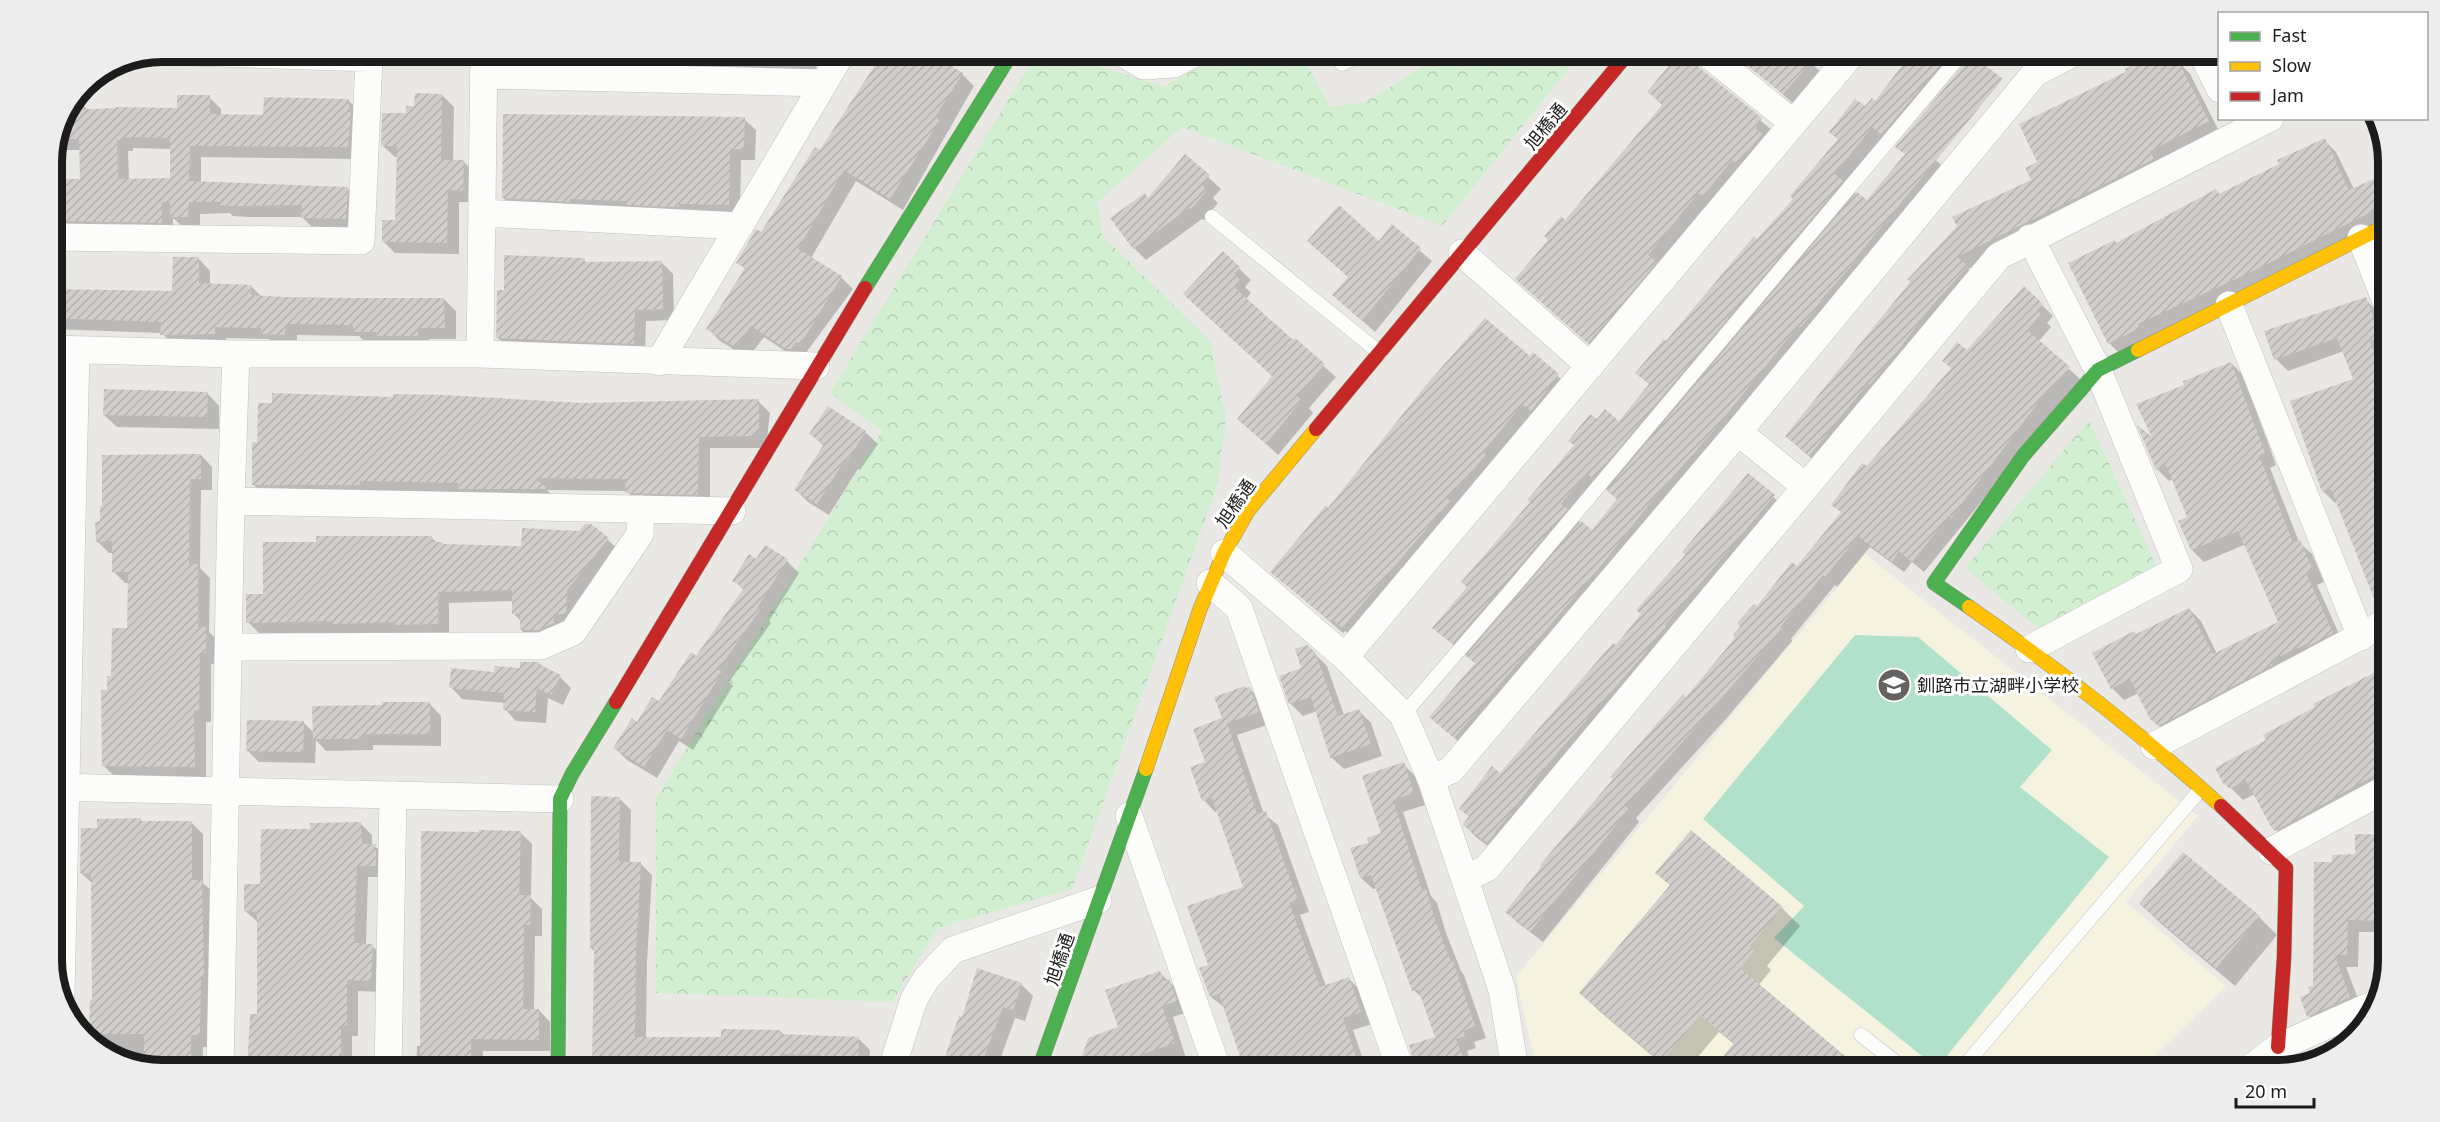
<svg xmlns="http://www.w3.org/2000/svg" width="2440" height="1122" viewBox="0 0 2440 1122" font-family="'Noto Sans','Noto Sans JP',sans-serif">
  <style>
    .education { fill: #f5f3e0 }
    .park { fill: url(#park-crowns) }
    .pitch { fill: #b1e1ca }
    .shadow { fill: #0003; fill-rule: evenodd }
    .building { fill: url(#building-hatch); fill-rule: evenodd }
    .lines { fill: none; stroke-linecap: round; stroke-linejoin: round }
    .lane-casing { stroke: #c3c2c1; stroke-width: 15 }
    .street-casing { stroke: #c3c2c1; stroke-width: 28 }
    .fast-casing { stroke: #93937e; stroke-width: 15 }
    .slow-casing { stroke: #93937e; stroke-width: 15 }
    .jam-casing { stroke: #93937e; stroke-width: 15 }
    .lane { stroke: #fcfcfb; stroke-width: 14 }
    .street { stroke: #fcfcfb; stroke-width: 27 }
    .fast { stroke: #4caf50; stroke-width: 14 }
    .slow { stroke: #ffc107; stroke-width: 14 }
    .jam { stroke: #c62828; stroke-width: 14 }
    .labels { text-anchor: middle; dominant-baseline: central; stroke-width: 6; stroke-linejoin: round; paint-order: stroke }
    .street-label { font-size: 18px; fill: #1c1c1c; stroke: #fff }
    .poi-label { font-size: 18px; fill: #1c1c1c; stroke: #fff; text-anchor: start }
    .rim { fill: none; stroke: #1c1c1c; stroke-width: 8 }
  </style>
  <defs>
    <pattern id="park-crowns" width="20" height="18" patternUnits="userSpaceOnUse" patternTransform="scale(1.5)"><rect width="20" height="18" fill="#d2f0d1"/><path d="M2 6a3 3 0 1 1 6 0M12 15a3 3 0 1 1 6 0" fill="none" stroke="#b4cdb3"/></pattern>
    <pattern id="building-hatch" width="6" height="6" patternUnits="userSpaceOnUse" patternTransform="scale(1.5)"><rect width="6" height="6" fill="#d1cecc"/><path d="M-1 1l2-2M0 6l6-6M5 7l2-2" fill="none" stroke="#b3b0af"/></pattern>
  </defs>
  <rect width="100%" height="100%" fill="#eae8e5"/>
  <path class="education" d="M1865 554 2198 816 2126 902 2226 986 2139 1071H1543L1535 1062 1516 977Z"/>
  <path class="park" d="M1038 51H1070L1084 62 1164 86 1230 51H1300L1330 107 1366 102 1447 51H1583L1442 226 1182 127 1097 203 1102 235 1210 341 1226 417 1217 487 1072 889 938 928 892 1002 656 993V798L882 431 830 393Z
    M2089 420 2156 565 2039 629 1965 568Z"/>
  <path class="pitch" d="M1855 635 1918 637 2052 750 2020 787 2109 857 1937 1068 1774 938 1804 906 1703 819Z"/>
  <path class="shadow" d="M504 51H817L816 74 516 64Z
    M881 51H937L933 56 962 74 974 86 903 210 856 181 811 258 841 277 853 289 800 361 764 337 748 358 720 341 708 329 746 270 739 263 821 152 881 58 878 55Z
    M1360 51H1396L1372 63Z
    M1745 51H1798L1824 75 1797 107 1747 63 1752 57Z
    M1914 51H1979L1969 57 1894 146 1884 138 1847 186 1867 202 1916 142 1949 172 1467 749 1443 728 1476 664 1434 628 1468 588 1508 531 1597 421 1619 423 1650 385 1638 373 1795 199 1865 108 1875 103ZM1600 484 1618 500 1592 532 1573 516Z
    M2165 51H2168L2190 74 2220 133 2165 171 1968 269 1979 279 1822 467 1798 447 1787 436 1911 282 1909 280 2033 181 2039 162 2084 94Z
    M1681 54 1773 131 1600 354 1529 291 1565 222 1663 106 1649 92Z
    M442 95 454 107 453 162H464L476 174 475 202H459V254L395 253 383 241 396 221 398 157H395L382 145 407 115Z
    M209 97 221 109V115L264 117 348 100 360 112 359 159 201 157V183L347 188 359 200 357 230 314 229 302 217H248L233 216 230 213 200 214V228H184L173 218V234L51 235V181L81 180V150H53L76 99 87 109 178 110ZM133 148 171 149 172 180 129 181 128 151H133Z
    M744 119 756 130 755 160H741L740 216 515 209 503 198Z
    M2324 140 2336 152 2354 189 2389 173V222L2121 355 2109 343 2117 244 2216 191 2220 195 2280 165Z
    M1185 156 1221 189 1213 198 1218 203 1204 220 1202 219 1146 260 1134 248 1149 199Z
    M1392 227 1432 261 1375 332 1334 295Z
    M1223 253 1251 280 1245 287 1251 293 1246 299 1336 377 1309 408 1313 413 1278 455 1239 419 1274 377 1197 306Z
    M199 259 210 271V285L251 286 262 297 444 299 456 311V339H429V347L366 343 359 336 297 335V346L274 345 269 339 226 338V346H174L162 333 51 329V290L174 293Z
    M584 260 588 264 662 263 673 274 674 320 646 321 645 355 509 349 497 337 505 292Z
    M2365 299 2377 311 2389 341V350L2381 353 2389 375V617L2378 606 2337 502 2335 503 2323 491 2355 379 2344 351 2288 371 2276 359Z
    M2042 305 2053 316 2047 323 2051 327 2039 341 2081 380 1924 572 1912 562 1904 572 1870 547 1837 587 1835 585 1791 639 1792 641 1725 720 1636 818 1639 822 1543 942 1518 923 1507 912 1737 638 1757 608 1797 568 1842 513 1833 504 1867 468 1952 369 1944 361 1968 352Z
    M1533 355 1570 387 1355 638 1345 631 1343 633 1272 572Z
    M2231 363 2243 375 2276 465 2270 468 2299 542 2312 554 2324 582 2317 585 2344 645 2164 731 2151 718 2139 693 2124 700 2112 688 2137 636 2189 609 2201 621 2217 654 2280 623 2246 544 2204 562 2192 550 2189 518 2173 479 2169 481 2157 469 2156 443 2186 386Z
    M51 392 64 403 66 490H57V523L65 531 62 563H51Z
    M207 393 219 406V429L117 427 104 415Z
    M758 401 770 413 766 448H710V506L639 505 627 491 547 490 557 500 265 496 253 484 583 405Z
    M828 408 865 432 878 444 860 470 858 469 829 515 808 502 796 490 824 446 811 434Z
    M201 455 212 467V490H201L200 568 210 578 209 632 217 640V664H211V722H206V779L115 777 103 765 108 691 128 629 129 583H125L113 571V553H109L97 541Z
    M1748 475 1786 508 1499 854 1477 838 1465 826 1470 817 1461 809 1500 775 1616 647Z
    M591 525 620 551 577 625 533 641 521 630V621L513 613V601L449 603V636L260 634 248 622 264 595 318 543 432 538 437 543 445 546 522 548 579 533Z
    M765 547 787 561 799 573 769 621 771 623 729 682 733 686 693 750 679 741 657 778 627 760 615 748 660 703 697 658 744 590 734 580 756 561Z
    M1314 653 1327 666 1344 715 1359 711 1371 723 1382 756 1344 769 1331 757 1317 711 1303 716 1291 704 1281 677 1303 669Z
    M538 663 560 677 571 688 563 705 548 698 546 723 516 721 505 709V703L462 699 451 687Z
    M2389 667V784L2288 842 2271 824 2255 794 2243 800 2225 782 2268 741Z
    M1249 688 1261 700 1270 724 1237 735 1264 814 1278 825 1297 878 1309 912 1300 915 1326 986 1349 979 1361 991 1372 1024 1353 1030 1367 1071H1250L1225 1008 1211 997 1201 969 1210 966 1245 887 1219 811 1215 812 1204 800 1207 763 1224 719Z
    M51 701 56 706V724H51Z
    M429 703 441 716V746L373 745V750L326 751 316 740 315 763 259 762 247 750 304 723 314 733Z
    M1403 764 1415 776 1425 805 1403 812 1431 896 1437 903 1446 933 1461 971 1464 975 1486 1038 1474 1042 1476 1048 1467 1051 1474 1071H1417L1436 1038 1424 1000 1414 990 1377 888 1373 889 1361 878 1370 844 1383 834 1364 777Z
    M619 798 631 810 630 863 641 864 652 875 647 962 646 1038 723 1039 780 1031 784 1035 858 1038 870 1050 869 1071H822V1066L791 1065V1071H597L594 1068 595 952 591 948Z
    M141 820 144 823H192L203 834V883L214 893 211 1047H203L202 1071H161L119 1062 91 1041V1001H93V884L81 873 99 830Z
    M360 823 372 835V846H375L387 858V877H368L366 945 372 946 384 957 382 992 358 991V1036H352V1067L359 1071H249L258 1016 259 923 245 911 261 886 312 831Z
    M520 832 532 844 531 898 542 909V936H535L534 1010H539L550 1022V1051H483L482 1071H416L417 1046H422Z
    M1692 832 1782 908 1800 926 1767 966 1771 970 1758 986 1735 1045 1719 1032 1686 1071H1670L1599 1011 1581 993 1671 886 1657 873Z
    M2389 836V932H2359L2358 967H2346L2362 1009 2321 1028 2309 1016 2333 864 2356 856Z
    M2141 904 2259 917 2277 935 2235 986 2159 922Z
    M1160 973 1181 993 1188 1012 1173 1017 1190 1071H1084L1120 1028Z
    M1021 984 1033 996 1025 1021 1015 1018 996 1071H941L963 1019Z
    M2321 1047H2344L2340 1053 2325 1057Z"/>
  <path class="building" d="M884 51H928L963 73 935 117 940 120 890 199 844 170 798 249 842 276 800 345 796 342 791 349H786L751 326 735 347 706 329 745 268 736 263 756 229 761 232 815 147 820 150Z
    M1755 51H1762L1773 60 1780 51H1801L1812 61 1783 94 1745 64Z
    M1913 51H1952L1881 135 1872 127 1835 174 1843 181 1593 479 1587 473 1561 504 1568 509 1452 644 1432 628 1467 587 1461 582 1506 530 1530 502 1527 500 1574 445 1568 441 1590 414 1597 419 1605 409 1619 421 1649 384 1635 373 1664 339 1666 341 1754 236 1757 239 1793 199 1790 196 1838 139 1829 132 1855 99 1865 106 1872 98 1875 101Z
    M2161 51H2168L2174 63 2178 61 2209 121 2150 151 2154 159 1957 257 1968 266 1930 308 1900 348 1869 385 1868 383 1809 456 1785 436 1911 281 1907 280 1957 226 1952 217 2031 180 2025 168 2037 162 2019 124 2126 72 2125 69Z
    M1680 52 1762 118 1755 129 1762 134 1737 164 1732 160 1703 196 1698 193 1648 255 1657 262 1588 343 1515 279 1548 240 1544 236 1561 216 1565 220 1663 104 1647 92Z
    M1972 55 2003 79 1858 255 1860 256 1820 301 1822 302 1800 328 1798 326 1713 431 1650 503 1604 562 1454 738 1429 717 1475 663 1466 656 1581 521 1592 530 1617 499 1607 490 1857 192 1867 200 1905 154 1895 147Z
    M415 93 442 94 441 160H464L463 191 448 190 447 243 382 242V220H395L397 146H381L382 113H406V106H414Z
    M177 95H210V114L263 115 264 97 349 99V112H351L348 147 190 146 189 181 348 187 346 219 301 218 302 205 236 206 219 205V202H189L188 217H170V202H162V223L63 221 62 205H51V179H80L79 139H58L72 110 116 108V107L177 108ZM122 137 170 138V178L118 179 117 140H122Z
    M503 114 745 117 744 149H730L729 205 679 204V207H671L627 205V201L570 199V202L502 198Z
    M2325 138 2349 190 2389 172V203L2255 270 2138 324 2140 328 2108 344 2068 263 2115 240 2116 243 2216 189 2219 194 2279 164 2277 160Z
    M1185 154 1210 175 1202 185 1207 190 1191 209 1189 208 1133 249 1110 218 1145 193 1148 198Z
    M1339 205 1379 241 1392 224 1421 248 1362 321 1332 295 1348 277 1307 241Z
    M1223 251 1240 267 1234 274 1240 280 1234 287 1293 340 1295 338 1325 364 1297 396 1302 400 1266 444 1237 419 1272 376 1183 294Z
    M504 255 585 258 584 262 662 261 663 309 635 310 634 344 496 338 497 290H504Z
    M173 257H199V283L252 285 251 295 301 298H444L445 328H418V336H376V332H353V325L286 324 285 335 261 334V328L215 327V334L160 335 161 322 51 318V289L172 291Z
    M2024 286 2043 304 2037 310 2041 314 2027 330 2070 367 2048 393 2046 392 1951 518 1949 516 1912 562 1899 551 1892 562 1858 536 1825 577 1823 575 1780 627 1782 628 1713 708 1625 806 1629 809 1530 932 1505 912 1541 867 1540 865 1613 779 1610 777 1683 694 1686 697 1735 638 1733 635 1740 627 1737 623 1754 604 1757 606 1792 562 1797 566 1841 512 1831 505 1862 463 1867 466 1951 368 1942 361 1957 342 1967 350Z
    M2366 297 2381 337 2370 341 2389 392V605L2378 609 2331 489 2322 492 2290 401 2353 379 2337 338 2274 360 2264 331Z
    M1485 318 1530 356 1533 352 1559 374 1531 411 1522 404 1483 452 1486 455 1447 498 1450 501 1342 628 1333 620 1331 622 1270 572 1326 505 1328 508 1426 385Z
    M2231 362 2265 453 2259 455 2293 543 2300 540 2313 570 2306 573 2333 633 2308 646 2307 644 2271 660 2273 665 2158 726 2150 719 2130 679 2111 689 2092 653 2134 631 2136 634 2189 608 2213 654 2278 622 2238 531 2191 550 2178 521 2187 517 2166 465 2156 470 2137 425 2152 437 2136 404 2184 385 2183 381Z
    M104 389 208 392 207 417 103 415Z
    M272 393 393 397V394L445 395 583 403 759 399V427L754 436 699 437 698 495 625 493 626 479 535 478 548 489H458V483L360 481V485H252V442H257L258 403H272Z
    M828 406 866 431 848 460 846 458 817 504 794 490 824 444 809 434Z
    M201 454V479H190L189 564H198V627H206V653H200L199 711H194L195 767 102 766 101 690H107V676H111L112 628H127L128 572H112V541L96 542 95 522 100 521V506H102V455Z
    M1748 473 1775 495 1665 625 1666 626 1640 659 1553 758 1487 843 1464 826 1463 824 1469 816 1459 809 1492 766 1500 773 1613 643 1616 645 1641 614 1636 610 1685 555 1682 552Z
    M585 524H591L609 538 567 590 566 614H553L554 623 538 630H520V614H512V590L438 592V624L395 625V622L333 624V621L246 623V594H263V542H316V536H432V542H443V544L521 546 522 528 579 531Z
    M765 545 788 559 757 608 760 610 718 670 722 672 681 739 667 730 644 767 613 748 632 718 637 722 652 697 659 701 691 652 696 656 744 588 732 581 749 554 756 559Z
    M1307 645 1315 652 1338 716 1359 709 1371 744 1330 758 1311 697 1289 704 1279 676 1301 668 1295 649Z
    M520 662H539L538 664 561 675 551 695 537 688 535 712 503 710 504 693 449 688 451 668 494 672 495 666 520 668Z
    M2389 665V767L2275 831 2270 825 2246 780 2230 789 2223 783 2215 768 2266 740 2263 735 2315 707 2313 704Z
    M1245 686 1246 688 1250 687 1259 712 1227 723 1257 814 1266 811 1285 865 1298 900 1289 903 1320 987 1349 977 1361 1012 1343 1018 1361 1071H1245L1219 994 1210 997 1199 968 1208 965 1187 906 1243 887 1212 798 1202 801 1190 767 1205 762 1193 729 1222 718 1214 697Z
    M382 702H430V734H361L362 739H313L312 706 382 705Z
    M247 720 304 721 303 752 246 751Z
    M1404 762 1414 793 1393 800 1422 890 1426 889 1435 920 1451 962 1453 961 1475 1026 1463 1031 1465 1036 1456 1039 1468 1071H1416L1409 1045 1435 1037 1418 989 1412 991 1371 875 1360 878 1350 848 1368 843 1367 838 1381 833 1362 776Z
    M591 796 620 797 619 862H641L636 950 635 1037H721V1029L780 1030V1034L859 1037 858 1067H850V1071H821V1055L780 1054 779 1068H677V1071L592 1069 594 948H590Z
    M141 818V821H192V880H202L204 977H201L200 1035H191V1071H161L144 1068V1034H89L90 1000H92L91 874 80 873 81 828H97V819Z
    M361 822 362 844H376V866H357L354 943 373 944 371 981 347 980V1025H341V1071H247L250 1014H257V912L244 911V884H260L261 829H310V823Z
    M479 830 521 831 519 895H531L530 925H524L523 1009H539V1040L471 1039V1071H429L430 1058H420L421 831 479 832Z
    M1691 830 1783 907 1749 947 1754 951 1740 968 1863 1071H1711L1734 1043 1700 1015 1661 1062 1579 993 1670 885 1655 873Z
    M2355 834 2389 835V921L2348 920 2347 955H2335L2350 997 2307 1017 2300 997 2310 993 2308 987 2313 986 2314 862H2332V855L2355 854Z
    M2183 852 2260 916 2216 968 2139 904Z
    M977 968 1022 983 1013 1010 1003 1007 979 1071H940L959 1016 962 1017Z
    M1160 971 1164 981 1169 979 1177 1001 1162 1006 1175 1043 1120 1062 1123 1071H1077L1088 1038 1118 1027 1105 990Z"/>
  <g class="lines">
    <defs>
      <path id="lane" d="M1335 51 1342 64 1368 51
        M1212 217 1380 353
        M1403 715 1518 582 1964 51
        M1861 1035 1907 1071
        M1960 1071 2201 789"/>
      <path id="street" d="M1119 51 1144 66 1174 64 1199 51
        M1704 51 1793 123
        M2201 51 2220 89
        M483 75 824 83
        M482 213 740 226
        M51 237 361 241 369 58 161 51
        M2361 238 2389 309
        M1462 253 1590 366
        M2229 305 2361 637
        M51 349 236 354H480L816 366
        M480 354 484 51
        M659 362 843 51
        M1738 432 1806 487
        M231 501 732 511
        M1224 553 1345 657 1403 715 1431 779 1502 990 1513 1057 1507 1071
        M1210 583 1239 608 1401 1071
        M229 647 541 646 573 632 640 534 641 509
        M2029 649 2179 569 2098 370 2030 238
        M1345 657 1854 51
        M2154 746 2389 621
        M1431 779 1451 770 1738 432 2035 73 2077 51
        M51 787 560 799
        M1129 816 1218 1071
        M2271 851 2389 787
        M1465 879 1487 868 1999 256 2270 118
        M61 994 76 350
        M220 1071 231 501 236 354
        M388 1071 393 795
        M891 1071 914 999 926 979 953 950 1098 900
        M2247 1071 2278 1047 2381 1001"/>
      <path id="fast" d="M865 288 1013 51
        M1969 607 1934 583 2023 456 2098 370 2138 350
        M558 1071 560 799 572 774 616 702
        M1038 1071 1146 769"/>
      <path id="slow" d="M2138 350 2389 224
        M1969 607C2057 668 2141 734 2221 806
        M1146 769 1200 609 1224 553 1248 511 1316 429"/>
      <path id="jam" d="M1316 429 1630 51
        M616 702 865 288
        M2221 806 2286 868 2284 958 2278 1047"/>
    </defs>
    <use href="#lane" class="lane-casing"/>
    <use href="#street" class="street-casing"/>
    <use href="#fast" class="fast-casing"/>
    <use href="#slow" class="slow-casing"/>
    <use href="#jam" class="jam-casing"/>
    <use href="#lane" class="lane"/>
    <use href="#street" class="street"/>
    <use href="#fast" class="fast"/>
    <use href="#slow" class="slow"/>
    <use href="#jam" class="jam"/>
  </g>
  <defs>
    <symbol id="school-disc" viewBox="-11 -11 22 22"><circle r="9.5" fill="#646362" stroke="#fff"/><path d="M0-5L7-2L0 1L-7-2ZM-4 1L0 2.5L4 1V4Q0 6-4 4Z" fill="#fff"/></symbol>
  </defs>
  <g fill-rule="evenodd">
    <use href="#school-disc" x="1875" y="666" width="38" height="38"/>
  </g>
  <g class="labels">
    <g class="street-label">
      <text transform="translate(1545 126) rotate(-50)">旭橋通</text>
      <text transform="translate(1235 503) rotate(-55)">旭橋通</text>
      <text transform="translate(1059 959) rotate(-71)">旭橋通</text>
    </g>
    <g class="poi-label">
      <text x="1917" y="685">釧路市立湖畔小学校</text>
    </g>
  </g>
  <path d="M0 0H2440V1122H0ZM162 62H2278A100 100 0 0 1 2378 162V960A100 100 0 0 1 2278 1060H162A100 100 0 0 1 62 960V162A100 100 0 0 1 162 62Z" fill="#ededed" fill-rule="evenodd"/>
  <path class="rim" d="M162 62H2278A100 100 0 0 1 2378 162V960A100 100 0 0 1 2278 1060H162A100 100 0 0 1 62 960V162A100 100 0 0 1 162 62Z"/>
  <rect x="2218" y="12" width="210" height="108" fill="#ffffff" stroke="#a4a4a4" stroke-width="1.5"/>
  <rect x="2230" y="32" width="30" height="9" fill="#4caf50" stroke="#a4a4a4" stroke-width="1.5"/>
  <text x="2272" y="42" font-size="18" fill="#1c1c1c">Fast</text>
  <rect x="2230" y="62" width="30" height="9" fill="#ffc107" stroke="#a4a4a4" stroke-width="1.5"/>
  <text x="2272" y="72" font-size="18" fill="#1c1c1c">Slow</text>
  <rect x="2230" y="92" width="30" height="9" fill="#c62828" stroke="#a4a4a4" stroke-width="1.5"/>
  <text x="2272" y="102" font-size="18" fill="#1c1c1c">Jam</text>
  <path d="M2236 1098v9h78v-9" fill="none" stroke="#1c1c1c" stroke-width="3"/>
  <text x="2245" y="1098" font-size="18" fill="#1c1c1c" stroke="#ffffff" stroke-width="4.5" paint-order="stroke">20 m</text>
</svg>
